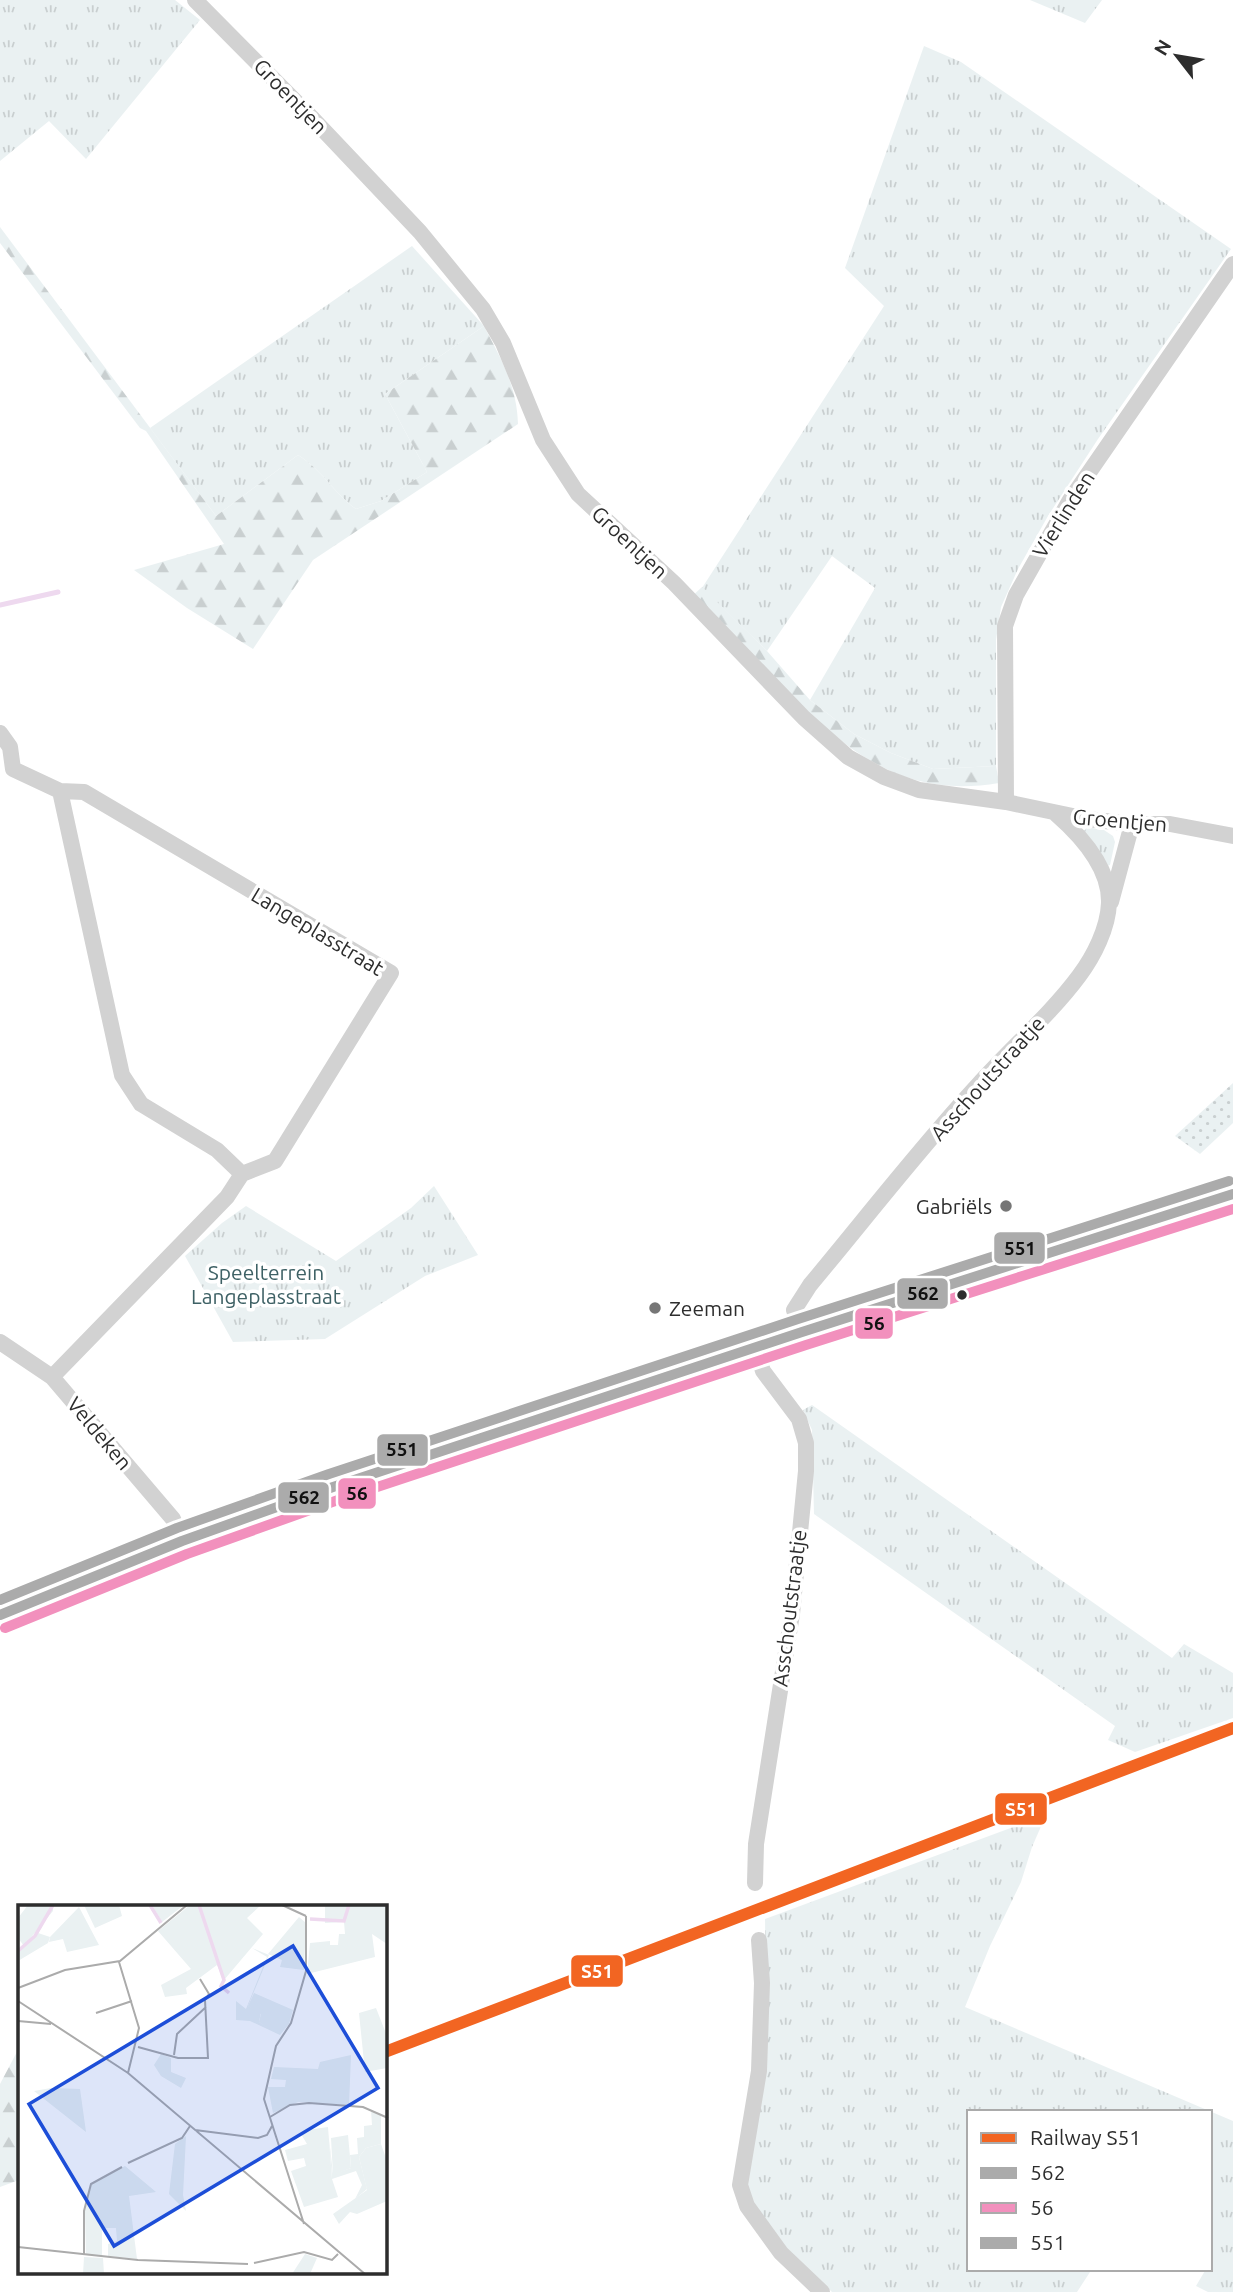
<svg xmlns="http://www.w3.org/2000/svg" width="1233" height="2292" viewBox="0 0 1233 2292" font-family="Ubuntu,sans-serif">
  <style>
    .grass { fill: url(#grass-tufts) }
    .forest { fill: url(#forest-firs) }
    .garden { fill: url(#garden-dots) }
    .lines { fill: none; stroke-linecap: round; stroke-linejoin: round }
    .stream { stroke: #eed9ef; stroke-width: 5 }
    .street { stroke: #d2d2d2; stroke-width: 16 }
    .secondary { stroke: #cbcbcb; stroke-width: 21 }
    .bus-1-casing { stroke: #fff; stroke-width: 16 }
    .bus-2-casing { stroke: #fff; stroke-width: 16 }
    .bus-3-casing { stroke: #fff; stroke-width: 16 }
    .bus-1 { stroke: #ababab; stroke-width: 10 }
    .bus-2 { stroke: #f290bd; stroke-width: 10 }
    .bus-3 { stroke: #ababab; stroke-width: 10 }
    .rail-1-casing { stroke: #fff; stroke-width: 18 }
    .rail-1 { stroke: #f26522; stroke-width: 12 }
    .poi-dot { fill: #767676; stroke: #fff; stroke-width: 2.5 }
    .bus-dot { fill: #2d2d2d; stroke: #fff; stroke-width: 2.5 }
    .labels { text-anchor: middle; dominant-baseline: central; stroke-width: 7; stroke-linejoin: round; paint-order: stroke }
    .street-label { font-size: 21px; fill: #2d2d2d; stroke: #fff }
    .poi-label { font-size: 21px; fill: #2d2d2d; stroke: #fff; text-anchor: end }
    .park-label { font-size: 21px; fill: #3e6165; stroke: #fff }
    .inset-river { fill: none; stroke: #eed9ef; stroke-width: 3.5 }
    .inset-road { fill: none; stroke: #ababab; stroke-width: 2 }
    .view { fill: #1d4ed8; fill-opacity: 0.15; stroke: #1d4ed8; stroke-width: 3.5 }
    .inset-edge { fill: none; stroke: #2d2d2d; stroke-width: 3.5 }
    .line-badge { stroke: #fff; stroke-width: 2.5 }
    .badge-label { font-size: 19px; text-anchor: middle; font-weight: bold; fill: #fff }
    .pale-badge-label { font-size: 19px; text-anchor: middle; font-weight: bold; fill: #111 }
  </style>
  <defs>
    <pattern id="grass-tufts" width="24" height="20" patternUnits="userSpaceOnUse" patternTransform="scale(1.75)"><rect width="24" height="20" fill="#eaf1f2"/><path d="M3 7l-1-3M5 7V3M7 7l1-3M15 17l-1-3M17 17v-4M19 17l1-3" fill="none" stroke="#c9cfd0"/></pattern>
    <pattern id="forest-firs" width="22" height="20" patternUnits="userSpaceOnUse" patternTransform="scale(1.75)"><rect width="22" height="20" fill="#eaf1f2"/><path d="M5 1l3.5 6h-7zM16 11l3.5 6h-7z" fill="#c9cfd0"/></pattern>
    <pattern id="garden-dots" width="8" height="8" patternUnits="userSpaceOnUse" patternTransform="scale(1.75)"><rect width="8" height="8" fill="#eaf1f2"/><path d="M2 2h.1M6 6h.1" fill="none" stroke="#c9cfd0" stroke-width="1.8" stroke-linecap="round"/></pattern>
  </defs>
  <rect width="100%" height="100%" fill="#fff"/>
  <path class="grass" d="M0 0H175L200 20 86 159 49 121 0 161Z
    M1030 0H1102L1085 23Z
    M924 46 961 62 1231 249 1098 439 1048 516 1018 569 1001 607 996 640V766L933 769 891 753 854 734 810 700 875 588 832 556 767 651 702 588 884 306 845 268Z
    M412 246 484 326 385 394 427 472 381 501 356 509C334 493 321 469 298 455L216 516 150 428Z
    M1087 827 1104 830 1113 836 1115 842 1110 865 1107 866 1084 831Z
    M434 1186 478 1255 425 1276 325 1339 233 1342 185 1256 222 1223 246 1206 336 1261 411 1208Z
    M812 1405 1172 1658 1184 1644 1233 1673V1718L1135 1752 1108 1740 1115 1726 814 1514 812 1430 803 1410Z
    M1046 1815 1032 1847 1021 1882 990 1946 965 2007 1233 2121V2292H1208L1196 2286 1206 2269H1210L1212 2258 1210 2256V2112H969V2269H1092L1077 2292H832C806 2268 750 2219 746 2183L766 2004 765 1919Z"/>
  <path class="forest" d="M0 227 216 516 298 455C321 469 334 493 356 509L381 501 427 472 385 394 484 326C501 359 517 386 518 424L313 560 253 649 187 608 134 570 224 544 146 431 140 428 0 243Z
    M702 587 767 651 810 700 854 734 891 753 933 769 996 766 999 783C900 800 844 748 779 685 749 656 719 627 689 599Z
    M19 2048V2180L0 2187V2084Z"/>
  <path class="garden" d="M1233 1083V1123L1200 1154 1175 1136Z"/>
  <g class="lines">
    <path class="stream" d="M0 605 58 592"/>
    <path class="street" d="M195 0 313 119 420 232 483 309 503 343 543 440 578 494 674 583 804 718 848 757 884 777 919 790 1006 802 1087 819 1132 824H1170L1233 836
      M0 733 10 747 13 769 60 791 84 792 391 973 275 1161 242 1174 227 1197 52 1377
      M60 791 122 1075 141 1104 217 1150 242 1174
      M1006 802 1005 626 1016 595 1070 500 1233 264
      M1111 902 1132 824
      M802 1332 794 1310 810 1285C866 1218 919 1149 978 1085 1011 1048 1050 1015 1079 976 1094 956 1108 928 1109 903 1110 867 1080 835 1056 814
      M0 1342 52 1377 173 1519 182 1541
      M755 1883 756 1844 792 1614 806 1471V1443L799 1419 763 1371 755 1347
      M759 1940 762 1983 759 2071 740 2185 747 2206 781 2253 822 2292"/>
    <path class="secondary" d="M0 1615 182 1541 333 1487 802 1332 1233 1194"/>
    <defs>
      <path id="bus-1" d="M0 1615 182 1541 333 1487 802 1332 1233 1194"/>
      <path id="bus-2" d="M5 1628 187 1554 338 1500 806 1345 1233 1209"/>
      <path id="bus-3" d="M0 1600 177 1528 329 1474 798 1319 1229 1181"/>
    </defs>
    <use href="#bus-1" class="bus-1-casing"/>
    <use href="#bus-2" class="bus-2-casing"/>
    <use href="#bus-3" class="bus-3-casing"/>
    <use href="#bus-1" class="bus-1"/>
    <use href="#bus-2" class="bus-2"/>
    <use href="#bus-3" class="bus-3"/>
    <defs>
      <path id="rail-1" d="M385 2052 1233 1728"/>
    </defs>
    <use href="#rail-1" class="rail-1-casing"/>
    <use href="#rail-1" class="rail-1"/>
  </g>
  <g class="poi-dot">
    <circle cx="1006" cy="1206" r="7"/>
    <circle cx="655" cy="1308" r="7"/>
  </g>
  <circle class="bus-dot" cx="962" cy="1295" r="6"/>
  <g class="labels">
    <g class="street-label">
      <text transform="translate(291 96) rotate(46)">Groentjen</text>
      <text transform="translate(1063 514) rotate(-58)">Vierlinden</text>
      <text transform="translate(630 542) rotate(43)">Groentjen</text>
      <text transform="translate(1120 820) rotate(5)">Groentjen</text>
      <text transform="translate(318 931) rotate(31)">Langeplasstraat</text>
      <text transform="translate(987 1078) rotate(-48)">Asschoutstraatje</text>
      <text transform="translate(100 1433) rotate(50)">Veldeken</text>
      <text transform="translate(789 1608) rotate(-83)">Asschoutstraatje</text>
    </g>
    <g class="poi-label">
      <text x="992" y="1206">Gabriëls</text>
      <text x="669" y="1308" text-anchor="start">Zeeman</text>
    </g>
    <g class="park-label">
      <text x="266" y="1272">Speelterrein<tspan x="266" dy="24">Langeplasstraat</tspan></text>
    </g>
  </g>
  <g transform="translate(18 1905)">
    <rect width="369" height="369" fill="#fff"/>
    <path d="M10 0H35V6L6 41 0 33V13ZM66 0H101L104 11 77 23ZM134 0H166L144 17ZM172 0H243L229 13 245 29 206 75 199 60 168 83 169 89 147 92 143 80 173 64 140 26ZM307 0H369V39L354 29 357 52 289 69 292 38 312 36V40H320L321 29H327L326 17 307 18ZM61 2 81 40 49 47 45 34 31 37 32 32ZM281 12 288 18 286 65 262 62 264 55 250 49ZM236 88 275 105 271 119 250 123 241 117 243 109 230 101ZM358 103 369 131V163L347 167 341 108ZM143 149 153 153V167L168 173 163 183 143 171 136 160ZM333 150 331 200 280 197 255 208 250 182H267L268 175 253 174 256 162 300 164 302 157ZM310 222 314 274 320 292 286 302 273 266 288 261 286 253 270 256 267 245 289 239 283 229 289 225ZM330 230 333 263 315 270 313 233ZM168 231 165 290 168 306 151 289 157 239ZM363 239 369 256V296L339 309 332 307 321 319 315 309 349 285 341 252 348 243ZM107 261 138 287 111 291 119 354 90 351V339L99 336 98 323H84V351L68 350 67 306 73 279ZM287 349 299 353 292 369H274ZM66 352 85 353 86 369H65Z" fill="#eaf1f2"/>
    <path d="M20 28 32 32 30 38 0 56V46ZM234 43 251 50 230 101 243 107 241 117 249 122 256 112 271 119 262 130 232 116 218 115V96L228 104 249 52ZM33 183 62 184 68 227 16 186ZM353 205 363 211V239L348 243 341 252 349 284 337 294 344 280 338 266 314 274 311 233 315 269 333 263 332 250 340 249 339 233 346 232V221L354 220Z" fill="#eaf1f2"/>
    <path class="inset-river" d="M132 0 143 18M181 0 206 75 203 81 211 88M292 14 326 16 331 0M0 46 17 31 35 0"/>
    <path class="inset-road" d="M264 0 288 11M101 57 121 123 110 168M0 83 47 65 102 56 169 0M0 96 110 168 347 369M78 108 114 96M0 116 33 119M120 142 160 153H190L187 95 191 89 182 74M156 150 159 129 188 102M252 212 272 200 291 198 345 202 370 213M177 225 240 233 249 230 254 221M110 258 164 233 172 221M286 319 246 194 258 141 273 118 288 66V11M0 342 120 355 230 359M66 350V306L73 279 104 262M236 358 286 347 314 355 320 349"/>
    <path class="view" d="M275 41 360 183 96 341 11 199Z"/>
    <rect width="369" height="369" class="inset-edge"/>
  </g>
  <g class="line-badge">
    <rect x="993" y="1231" width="53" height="34" rx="7" fill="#ababab"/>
    <rect x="896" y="1277" width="53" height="33" rx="7" fill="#ababab"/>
    <rect x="854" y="1307" width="40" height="33" rx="7" fill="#f290bd"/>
    <rect x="376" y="1433" width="53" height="34" rx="7" fill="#ababab"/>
    <rect x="337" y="1477" width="40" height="33" rx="7" fill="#f290bd"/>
    <rect x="277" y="1481" width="53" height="33" rx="7" fill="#ababab"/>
    <rect x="994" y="1792" width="54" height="34" rx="7" fill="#f26522"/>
    <rect x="570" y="1954" width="54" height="34" rx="7" fill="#f26522"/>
  </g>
  <g class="badge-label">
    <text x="1021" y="1816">S51</text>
    <text x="597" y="1978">S51</text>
  </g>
  <g class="pale-badge-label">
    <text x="1020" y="1255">551</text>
    <text x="923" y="1300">562</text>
    <text x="874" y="1330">56</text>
    <text x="402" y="1456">551</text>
    <text x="357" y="1500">56</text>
    <text x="304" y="1504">562</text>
  </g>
  <rect x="967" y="2110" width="245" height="161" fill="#ffffff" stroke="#ababab" stroke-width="2"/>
  <rect x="981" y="2133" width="35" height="10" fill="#f26522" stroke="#ababab" stroke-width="2"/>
  <text x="1030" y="2145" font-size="21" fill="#2d2d2d">Railway S51</text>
  <rect x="981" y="2168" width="35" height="10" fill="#ababab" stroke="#ababab" stroke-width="2"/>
  <text x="1030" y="2180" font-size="21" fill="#2d2d2d">562</text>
  <rect x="981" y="2203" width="35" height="10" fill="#f290bd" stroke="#ababab" stroke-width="2"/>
  <text x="1030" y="2215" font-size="21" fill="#2d2d2d">56</text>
  <rect x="981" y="2238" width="35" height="10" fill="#ababab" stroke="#ababab" stroke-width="2"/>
  <text x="1030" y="2250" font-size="21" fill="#2d2d2d">551</text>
  <g transform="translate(1177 56) rotate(301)" stroke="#ffffff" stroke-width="5" paint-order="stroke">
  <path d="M0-5L12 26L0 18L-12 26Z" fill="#2d2d2d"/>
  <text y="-10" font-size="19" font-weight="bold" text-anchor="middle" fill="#2d2d2d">N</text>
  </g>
</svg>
